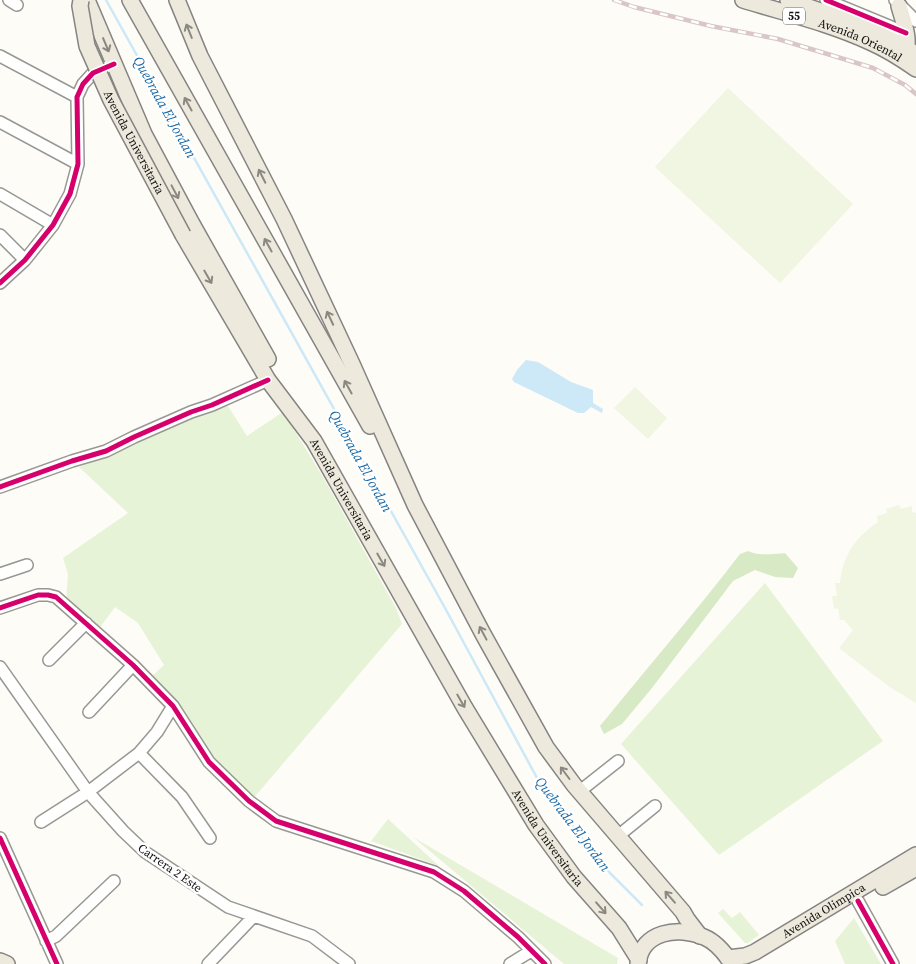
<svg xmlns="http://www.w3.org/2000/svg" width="916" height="964" viewBox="0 0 916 964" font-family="'Source Serif 4',serif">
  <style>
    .green { fill: #e7f3d7 }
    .forest { fill: #d8eac5 }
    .pitch { fill: #f0f6e1 }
    .water { fill: #cde8f7 }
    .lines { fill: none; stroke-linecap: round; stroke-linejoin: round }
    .stream { stroke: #cde8f7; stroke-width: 2.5 }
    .minor-casing { stroke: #979795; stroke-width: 14 }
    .major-casing { stroke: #858482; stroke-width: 18 }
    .minor { stroke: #fffffe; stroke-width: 11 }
    .major { stroke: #ede9dc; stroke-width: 15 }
    .rail-casing { stroke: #d9c6c7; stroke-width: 4.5 }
    .rail { stroke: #fff; stroke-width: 2.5; stroke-dasharray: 8; stroke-linecap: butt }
    .major-bridge-casing { stroke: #858482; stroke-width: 18; stroke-linecap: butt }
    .major-bridge { stroke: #ede9dc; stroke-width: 15 }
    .cycleway-casing { stroke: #fff; stroke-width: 8 }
    .cycleway { stroke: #d6006c; stroke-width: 5 }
    .oneway { stroke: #8a8881 }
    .labels { text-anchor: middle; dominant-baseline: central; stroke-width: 5; stroke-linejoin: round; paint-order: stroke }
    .shield { fill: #fff; stroke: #585858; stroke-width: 1 }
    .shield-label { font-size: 11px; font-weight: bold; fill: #111 }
    .street-label { font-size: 12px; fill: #111; stroke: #fff }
    .water-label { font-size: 14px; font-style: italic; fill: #1768a6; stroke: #fff }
  </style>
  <rect width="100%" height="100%" fill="#fdfcf7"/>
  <path class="green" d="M226 403 247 436 283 412 323 477 396 608 402 624 252 800 216 765 151 677 164 665 138 623 115 607 98 630 66 602 68 574 63 558 128 513 79 467Z
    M765 583 883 741 719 855 621 744Z
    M388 819 439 866 371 841Z
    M413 837 618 958 617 964H564Z
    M723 909 732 918 740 912 759 935 748 943H745L718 913Z
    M854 918 881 964H845L835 941Z"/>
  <path class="forest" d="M748 551C759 556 773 554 785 553L798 568 793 578 775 577 755 570 733 581 652 688 622 724 604 734 600 726C646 669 695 613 740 554Z"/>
  <path class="pitch" d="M728 88 853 204 780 283 655 167Z
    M635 387 667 418 648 439 614 408Z
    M899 505 901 509 912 506V512L916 513V703L891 688 839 648 853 630 844 620H840L838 608 834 609 832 596H837L835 583H840C843 555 855 538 878 522L877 516 887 513 886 509Z"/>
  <path class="water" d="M526 360 538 362 571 382 593 390V403L603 409 602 413 591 407 584 413H578L514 382 512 379 517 370Z"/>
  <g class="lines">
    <path class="stream" d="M106 0 445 608 543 789 610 873 642 905"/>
    <defs>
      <path id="minor" d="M9 0 17 5
        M826 0 906 33
        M895 0 916 21
        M0 56 77 97
        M0 122 78 164
        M0 194 53 225
        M0 235 25 260
        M0 283 25 260 53 225 70 194 78 164 77 97 83 84 93 73 114 64
        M0 487 72 461 106 451 134 437 191 412 212 405 268 380
        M0 574 27 565
        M0 608 38 595H48L56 597 133 665 173 706 209 762 249 801 276 821 434 872 464 891 518 937 545 964
        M49 660 86 623
        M0 667 88 792 123 831 145 852 228 907 312 936 349 964
        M89 712 133 665
        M139 753 182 797 210 838
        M580 791 618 761
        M41 822 88 792 139 753 157 732 173 706
        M618 836 655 806
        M0 838 57 964
        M858 901 893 964
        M46 941 56 936 114 881
        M208 964 254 916
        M510 964 531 951"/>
      <g id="major">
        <path d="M87 0 144 134 191 222 268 359"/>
        <path d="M130 0 370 426"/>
        <path d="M177 0 200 56 284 219 352 364 415 505 483 634 546 747 574 785 683 912 687 919 700 936"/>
        <path id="s1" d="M743 0C785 13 829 23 870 42 886 49 902 59 916 69"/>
        <path d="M788 0C832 15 877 29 916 54"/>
        <path d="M899 6C903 21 911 39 905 55"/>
        <path id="s2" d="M183 235 268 380 314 441 465 708 536 825 574 877 619 928 639 960"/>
        <path d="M883 887 916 868"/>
        <path id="s3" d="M728 958 745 956 755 952 916 855"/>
        <path d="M0 961 7 964"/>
        <path d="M638 964C641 931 679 926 704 937 716 942 725 953 732 964"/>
      </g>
    </defs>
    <use href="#minor" class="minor-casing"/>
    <use href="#major" class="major-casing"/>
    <use href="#minor" class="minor"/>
    <use href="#major" class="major"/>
    <defs>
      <path id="rail" d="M614 0 634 7 711 26 778 39 834 56 873 68 905 85 916 94"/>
    </defs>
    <use href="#rail" class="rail-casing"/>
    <use href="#rail" class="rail"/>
    <defs>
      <g id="major-bridge">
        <path id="s4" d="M81 0 80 6 87 46 111 100 183 235"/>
      </g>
    </defs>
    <use href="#major-bridge" class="major-bridge-casing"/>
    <use href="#major-bridge" class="major-bridge"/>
    <defs>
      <path id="cycleway" d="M826 0 906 33
        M0 283 25 260 53 225 70 194 78 164 77 97 83 84 93 73 114 64
        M0 487 72 461 106 451 134 437 191 412 212 405 268 380
        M0 608 38 595H48L56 597 133 665 173 706 209 762 249 801 276 821 434 872 464 891 518 937 545 964
        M0 838 57 964
        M858 901 893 964"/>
    </defs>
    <use href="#cycleway" class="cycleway-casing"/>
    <use href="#cycleway" class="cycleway"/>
  </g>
  <defs><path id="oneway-shaft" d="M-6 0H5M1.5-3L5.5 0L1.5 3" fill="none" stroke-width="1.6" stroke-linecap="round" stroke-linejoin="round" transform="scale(1.25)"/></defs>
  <g class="oneway">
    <use href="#oneway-shaft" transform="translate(189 31) rotate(-112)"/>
    <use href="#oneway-shaft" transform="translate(106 45) rotate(67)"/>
    <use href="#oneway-shaft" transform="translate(188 104) rotate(-119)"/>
    <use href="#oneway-shaft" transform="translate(262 176) rotate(-117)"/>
    <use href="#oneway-shaft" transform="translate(175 192) rotate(62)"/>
    <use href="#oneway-shaft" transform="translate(268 245) rotate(-119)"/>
    <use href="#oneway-shaft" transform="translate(208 277) rotate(60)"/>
    <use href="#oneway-shaft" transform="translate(330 318) rotate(-115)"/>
    <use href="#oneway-shaft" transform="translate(348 387) rotate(-119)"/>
    <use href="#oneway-shaft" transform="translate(381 560) rotate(60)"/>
    <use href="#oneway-shaft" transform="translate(483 633) rotate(-118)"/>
    <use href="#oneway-shaft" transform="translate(461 701) rotate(60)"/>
    <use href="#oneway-shaft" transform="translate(565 773) rotate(-127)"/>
    <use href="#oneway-shaft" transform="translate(670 897) rotate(-131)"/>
    <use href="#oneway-shaft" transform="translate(601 908) rotate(49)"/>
  </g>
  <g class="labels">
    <rect class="shield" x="783" y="7.5" width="22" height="17" rx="4"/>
    <g class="shield-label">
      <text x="794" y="16">55</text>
    </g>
    <g class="street-label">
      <text stroke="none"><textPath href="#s1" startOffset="124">Avenida Oriental</textPath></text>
      <text stroke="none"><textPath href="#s4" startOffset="154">Avenida Universitaria</textPath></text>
      <text stroke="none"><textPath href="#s2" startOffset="300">Avenida Universitaria</textPath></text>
      <text stroke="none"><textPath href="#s2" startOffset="705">Avenida Universitaria</textPath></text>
      <text transform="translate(170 868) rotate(35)">Carrera 2 Este</text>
      <text stroke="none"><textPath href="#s3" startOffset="108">Avenida Olimpica</textPath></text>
    </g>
    <g class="water-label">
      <text transform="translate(165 107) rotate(61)">Quebrada El Jordan</text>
      <text transform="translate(361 461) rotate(61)">Quebrada El Jordan</text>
      <text transform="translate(573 824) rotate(53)">Quebrada El Jordan</text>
    </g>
  </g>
</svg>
